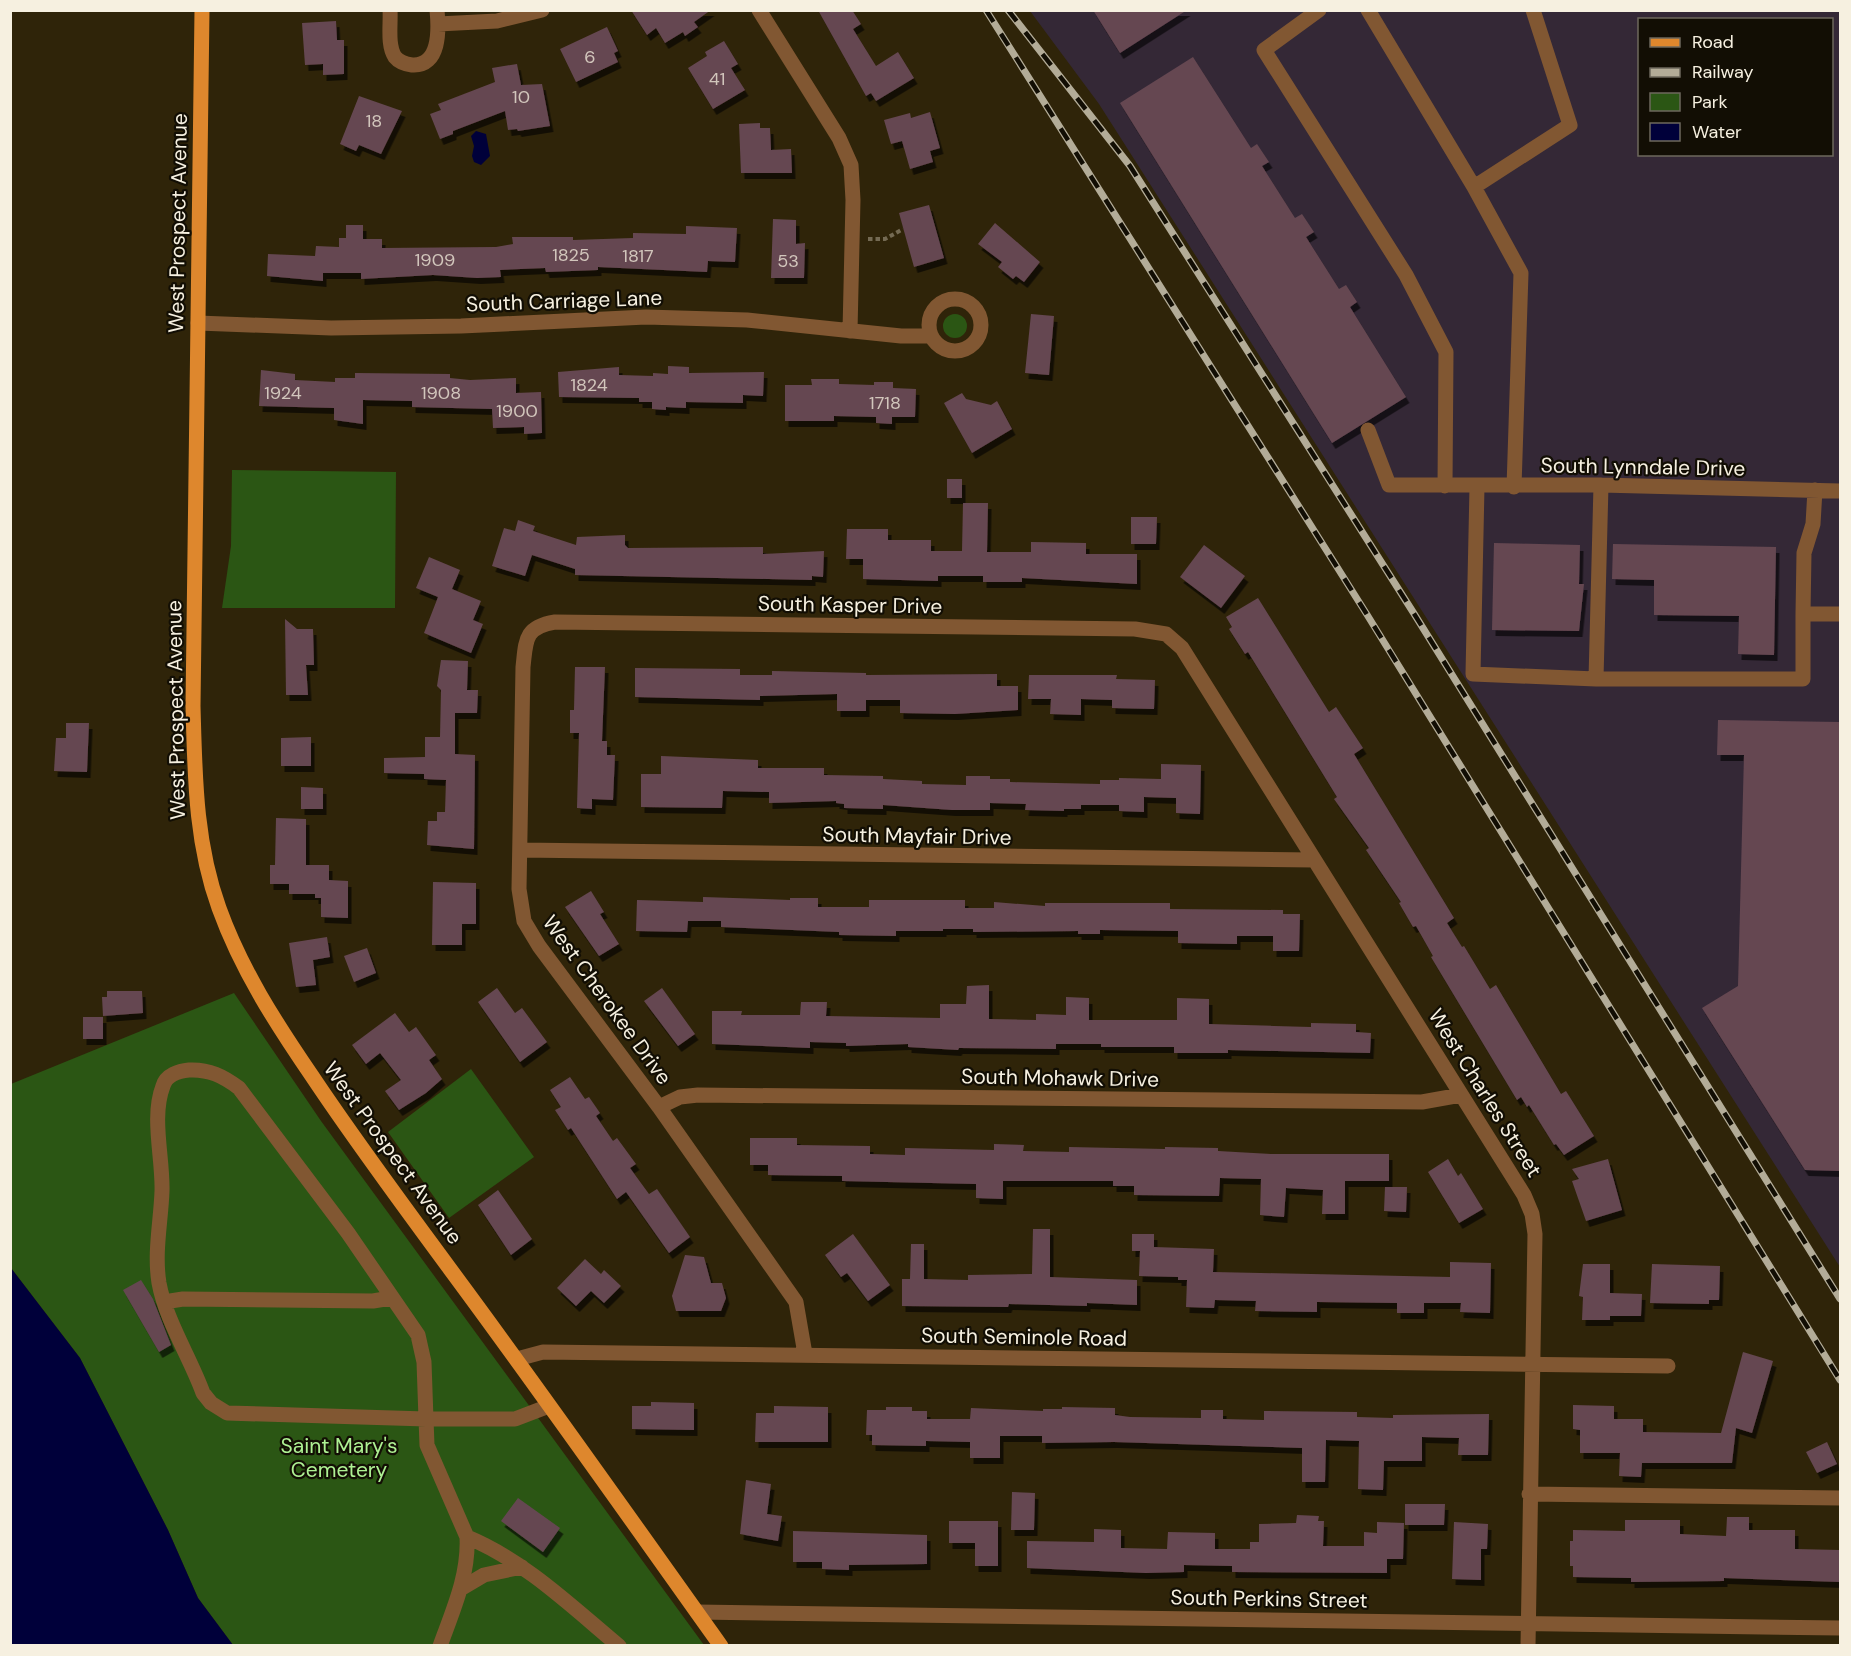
<svg xmlns="http://www.w3.org/2000/svg" width="1851" height="1656" viewBox="0 0 1851 1656" font-family="'DM Sans',sans-serif">
  <style>
    .industrial { fill: #342836; fill-rule: evenodd }
    .green { fill: #2b5614 }
    .water { fill: #00003a }
    .building { fill: #654751; filter: url(#shadow) }
    .lines { fill: none; stroke-linecap: round; stroke-linejoin: round }
    .path { stroke: #746a53; stroke-width: 4; stroke-dasharray: 4.5 3; stroke-linecap: butt }
    .minor { stroke: #815732; stroke-width: 15 }
    .major { stroke: #de872d; stroke-width: 15 }
    .rail-casing { stroke: #b3ac98; stroke-width: 7 }
    .rail { stroke: #120e04; stroke-width: 4.5; stroke-dasharray: 14; stroke-linecap: butt }
    .labels { text-anchor: middle; dominant-baseline: central; stroke-width: 4.5; stroke-linejoin: round; paint-order: stroke }
    .number-label { font-size: 18px; fill: #d2c6bc }
    .street-label { font-size: 21px; fill: #f6f0e0; stroke: #120e04 }
    .park-label { font-size: 21px; fill: #aef193; stroke: #120e04 }
  </style>
  <defs>
    <filter id="shadow"><feDropShadow dx="3.5" dy="6" stdDeviation="0" flood-color="#0009"/></filter>
  </defs>
  <rect width="100%" height="100%" fill="#2f2409"/>
  <path class="industrial" d="M1030 11H1840V1267L1099 104ZM1640 20H1832V154H1640Z"/>
  <path class="green" d="M943 326a12 12 0 1 1 24 0a12 12 0 1 1-24 0Z
    M232 470 396 472 395 608H222L231 546Z
    M234 993 321 1121 704 1645H233L198 1598 168 1530 80 1358 11 1268V1084Z
    M471 1069 534 1157 449 1218 388 1132Z"/>
  <path class="water" d="M476 131 486 134 490 156 481 165 474 162 472 156 474 146 471 136Z
    M11 1268 80 1358 168 1530 198 1598 233 1645H11Z"/>
  <path class="building" d="M631 10H711L694 22 698 27 685 36 683 32 665 43 656 28 647 35Z
    M818 10H852L861 24 853 29 876 66 898 52 914 78 876 101 871 93 866 96Z
    M1093 10H1187L1120 53Z
    M336 21 337 40H344V74L323 75V64L305 65 302 23Z
    M607 27 618 51 614 53 618 62 576 82 560 49Z
    M724 41 738 64 731 68 745 90 713 109 688 68 707 56 705 52Z
    M1193 57 1251 148 1257 144 1269 162 1262 166 1295 218 1302 214 1314 232 1306 237 1339 289 1346 285 1357 302 1350 307 1406 397 1332 443 1120 103Z
    M517 64 521 85 542 84 550 126 518 131 517 129 508 130 505 111 453 131V134L440 139 430 114 441 110 438 104 495 82 492 68Z
    M359 96 402 111 381 154 359 145 356 151 340 144Z
    M930 112 940 148 930 151 933 162 910 169 902 141 891 144 884 120 910 113 911 118Z
    M760 123V128H770L771 150 791 149 792 173H741L739 124Z
    M929 205 944 258 914 267 899 213Z
    M773 219 796 220V244L805 243 804 278H771Z
    M995 223 1040 262 1024 282 1016 276 1013 279 998 267 1002 262 978 244Z
    M346 225H363V239H382V248L496 247 513 244 512 237H573V240L633 238V233L686 234V226L737 228 735 262 708 261 707 272 598 267V270L546 272 545 268 500 270 501 277 477 278 433 275 361 279V273H323V281L267 276 268 254 315 256 316 246 339 247V238H346Z
    M1031 314 1054 316 1049 375 1025 373Z
    M668 366 689 367V373L764 372 763 396 743 395V403L686 402V408L666 407V410L652 409V402H639V398L559 397 558 372 619 367V375L653 376V373L668 374Z
    M261 370 295 374V380L335 382V378H355V373L450 374V378L470 380 516 378V393L541 392 542 433 524 434V427L493 428 492 409 412 407V401L363 400V424L334 420V408L259 406Z
    M811 379H839V384L874 385V382H893V388L916 389 915 417H892V424L876 423V417L834 416V421H785V385H812Z
    M962 393 966 399 991 405 997 401 1012 429 972 453 944 403Z
    M947 479H962V498H947Z
    M963 503H988L987 552H1031V542L1086 543V554H1137V584L1022 578V582H983V576H938V581L863 579V559H846L847 529H888V540H931V551H962Z
    M1131 517H1157L1156 544H1131Z
    M518 520 535 526 533 531 576 545 577 537 625 535V545L628 548 763 547V554L824 551 823 577 812 576V580L575 575V569L532 555 525 576 492 566 504 528 515 531Z
    M1494 543 1580 545 1579 584H1584L1579 631 1492 630Z
    M1613 544 1776 547 1774 655 1738 654 1739 616 1654 615V580L1612 579Z
    M1204 545 1245 576 1221 608 1180 577Z
    M429 557 460 570 452 589 481 601 473 620 483 624 471 653 424 633 438 597 416 588Z
    M1258 598 1329 712 1336 707 1363 748 1354 754 1454 918 1447 923 1462 947 1464 946 1490 989 1496 985 1561 1094 1566 1091 1594 1136 1564 1155 1556 1144 1554 1145 1529 1105 1527 1107 1521 1097 1517 1100 1431 957 1433 956 1416 926 1413 927 1399 903 1401 902 1366 850 1369 848 1334 799 1337 797 1248 652 1245 654 1229 629 1232 627 1226 617Z
    M285 619 297 629H313L314 665H306L308 695H286Z
    M441 660 468 661 467 690H478L477 713H455V754L475 755 474 849 427 845 428 821H437V812H445L446 780 424 779V774L384 773V758L425 757V737H440L441 690 437 686Z
    M575 667H605L602 741H607V755H615L613 800 592 799V809L577 808 579 733H570V710H574Z
    M635 668 740 669V675H772V671L866 673V675L997 674V686H1018V710L955 714 900 713V700H866V711H837V694L760 696V700L635 697Z
    M1029 675H1117L1116 679 1155 680 1154 709 1112 708V700L1081 699V715L1050 714 1051 699H1028Z
    M1718 720 1840 722V1171L1805 1170 1702 1008 1738 986 1744 755H1717Z
    M66 723H89L87 772 54 771 56 738H66Z
    M311 737V766H281V738Z
    M661 756 758 760V768H824V775L883 776V779L922 781V784L966 785V776H990V779H1010V782L1100 784V780H1119V778L1161 779V764L1201 765 1200 814 1176 813V798L1144 797V812L1119 811V805H1081V809H1064V811L1025 810 1026 804 990 803V810H952L883 805V809L844 808V804L836 803V801L769 803V792L723 791 722 808 641 807V774H661Z
    M301 787 323 788V809H301Z
    M276 818 306 819V865H329V880L348 881V918L321 917V898H315V894H289V884H270V865H275Z
    M433 882 476 883V924H462V945H432Z
    M591 891 604 912 600 914 619 944 599 956 565 907Z
    M703 897 790 900V898H818V907H869V900H965V908H994V902L1045 906V903H1170V909L1283 910V914H1300L1299 951H1273V936H1237V944L1178 943V931L1100 930V934H1078V931L973 932V929H943V931H896V936L839 935V932L721 927V921H688L687 932 636 931 637 900 703 902Z
    M327 937 330 957 313 960 316 985 296 987 289 943Z
    M367 948 376 973 354 982 344 956Z
    M989 985V1019L1036 1020V1014L1066 1015V997L1089 998V1020H1177V998L1209 999V1024L1311 1027V1023L1356 1024V1032L1371 1033 1370 1053 1228 1050V1053H1174V1047H1101V1044H1056V1049L959 1048 958 1050 908 1047V1044L846 1046V1043L810 1042V1048L712 1044V1011H742L741 1015H800L801 1002H827L826 1016 940 1018V1004H966L967 986Z
    M497 988 515 1013 522 1008 547 1042 520 1062 478 1002Z
    M662 988 695 1034 678 1046 644 1001Z
    M107 991H142L143 1013 103 1016 102 997H107Z
    M395 1013 409 1032 416 1027 436 1055 429 1060 442 1079 426 1093 399 1110 385 1091 401 1080 380 1053 366 1064 352 1045Z
    M83 1017H103V1039H83Z
    M570 1077 585 1099 589 1097 600 1113 596 1116 613 1141 617 1138 636 1164 630 1168 649 1194 657 1189 690 1237 669 1253 626 1192 617 1199 571 1128 568 1130 555 1110 561 1107 550 1090Z
    M750 1138H797V1145L870 1146V1154L905 1155V1148L994 1150V1144L1024 1145 1023 1151 1069 1152V1147L1165 1149V1147L1218 1148V1151L1271 1154H1389V1181H1345V1214H1322L1323 1190 1286 1188 1284 1217 1260 1215 1261 1179 1220 1178 1219 1196 1134 1195V1186H1113V1181H1003V1199L976 1198V1184L842 1181V1176L768 1175V1165H750Z
    M1448 1159 1458 1176 1461 1173 1483 1209 1459 1223 1428 1172Z
    M1608 1159 1622 1210 1586 1221 1572 1181 1579 1179 1572 1169Z
    M1385 1187H1407L1406 1212 1384 1211Z
    M498 1190 532 1239 511 1255 478 1205Z
    M1033 1229H1050V1277L1137 1280V1305L1087 1303V1306L1009 1304 1008 1307 902 1306V1279H910L911 1244H924V1279L968 1280V1275L1032 1274Z
    M853 1234 890 1285 868 1301 847 1273 841 1277 825 1255Z
    M1132 1234H1154V1247L1214 1249 1213 1272 1450 1277V1262L1491 1263 1490 1313 1460 1312 1461 1303H1424V1313H1397V1303L1317 1302V1312L1255 1311 1256 1301 1215 1300 1214 1308 1186 1307 1187 1280H1178V1277L1139 1276 1140 1251H1132Z
    M685 1255 704 1257 711 1283H722L726 1298 721 1311H676L672 1296Z
    M585 1259 601 1274 604 1270 621 1286 604 1303 591 1291 576 1306 557 1288Z
    M1583 1264H1610V1293L1642 1294 1641 1316H1610V1320H1582L1583 1297 1579 1296Z
    M1652 1264 1720 1266 1719 1300H1709V1304L1650 1303Z
    M141 1280 153 1299 171 1345 159 1352 123 1290Z
    M1743 1352 1773 1361 1752 1433 1736 1428 1732 1463H1642L1641 1477 1619 1476 1620 1453H1580V1430L1573 1429V1405L1614 1406V1419H1643V1432L1721 1433Z
    M651 1402 694 1403V1430L632 1429V1406H651Z
    M774 1406 828 1407V1442H755L756 1413H774Z
    M886 1407H912V1411H927V1419H970L971 1408 1043 1411V1409H1062V1407L1115 1408V1415L1130 1417 1201 1418V1410H1223V1419L1264 1420V1411L1357 1412V1417L1393 1418V1415L1489 1414 1488 1455H1458L1459 1438 1422 1437V1461H1384L1383 1490 1358 1489 1359 1441 1326 1440 1325 1482H1302V1448L1114 1442 1042 1443V1436H1000V1458H970V1442L926 1441V1446L872 1445V1435H866L867 1410H886Z
    M1827 1442 1837 1464 1817 1473 1806 1452Z
    M746 1480 771 1484 767 1514 782 1516 778 1541 740 1534Z
    M1012 1492 1035 1493 1034 1530H1011Z
    M518 1498 560 1528 543 1552 501 1521Z
    M1405 1504H1445L1444 1525H1405Z
    M1297 1515 1319 1516 1318 1521H1324L1323 1546H1364V1532L1377 1533V1522L1404 1523 1403 1559H1387V1573L1232 1572V1566L1184 1565V1572L1146 1573 1027 1568V1541L1094 1542V1529L1121 1530V1548L1167 1549 1168 1532 1215 1533V1549H1250V1542H1259V1524L1296 1523Z
    M1727 1517H1749V1530H1795V1549L1840 1550V1582L1724 1578V1581L1631 1582V1578L1573 1577V1566H1570V1541H1573V1530L1625 1531V1520H1680V1534L1726 1536Z
    M949 1521H998V1566H975V1543H949Z
    M1454 1522 1488 1524 1487 1549H1481V1580L1452 1579Z
    M793 1531 927 1535V1564L849 1565V1570L822 1569V1562H793Z"/>
  <g class="lines">
    <path class="path" d="M868 239H885L903 229"/>
    <path class="minor" d="M390 10C391 24 387 45 395 57 399 62 405 64 412 65 440 67 439 30 437 10
      M759 10 839 138 851 165 853 200 850 331
      M1319 10 1264 50 1406 275 1446 352 1445 486
      M1368 10 1474 187 1521 273 1514 487
      M438 24 497 21 542 10
      M1474 187 1570 125 1533 10
      M929 325a26 26 0 1 1 52 0a26 26 0 1 1-52 0Z
      M198 323 331 328 461 326 646 317 747 320 901 336H931
      M1368 430 1389 485H1601L1840 491
      M1477 487 1473 674 1596 679 1601 485
      M1815 490 1813 524 1804 553 1803 614H1840
      M1596 679H1803V614
      M520 850 1314 860
      M659 1107 680 1097 698 1095 1422 1102 1461 1095
      M164 1302 183 1299 373 1301 391 1298
      M805 1354 796 1302 659 1107 539 946 524 921 519 889 523 667C526 641 524 627 555 622L1135 629 1166 634 1182 648 1524 1195 1532 1214 1535 1234 1528 1646
      M517 1359 543 1352 1668 1366
      M1529 1494 1840 1498
      M467 1537C525 1561 571 1606 619 1646
      M462 1588 484 1575 522 1567
      M697 1612 1840 1628
      M440 1646C453 1610 469 1575 467 1537L427 1445 426 1419 227 1413 211 1403 203 1393C190 1357 166 1321 159 1283 154 1252 161 1221 162 1191 163 1158 151 1117 163 1086 166 1075 179 1071 189 1070 209 1069 223 1076 239 1088L348 1233 418 1335 424 1362 426 1419H515L549 1406"/>
    <path class="major" d="M202 10 193 706C195 775 195 842 219 908 241 969 275 1022 312 1076 356 1142 403 1205 450 1269 542 1393 631 1520 721 1646"/>
    <defs>
      <path id="rail" d="M986 10 1366 613 1840 1380
        M1008 10 1130 166 1413 612 1840 1299"/>
    </defs>
    <use href="#rail" class="rail-casing"/>
    <use href="#rail" class="rail"/>
  </g>
  <g class="labels">
    <g class="number-label">
      <text x="590" y="57">6</text>
      <text x="717" y="79">41</text>
      <text x="521" y="97">10</text>
      <text x="374" y="121">18</text>
      <text x="571" y="255">1825</text>
      <text x="638" y="256">1817</text>
      <text x="435" y="260">1909</text>
      <text x="788" y="261">53</text>
      <text x="589" y="385">1824</text>
      <text x="283" y="393">1924</text>
      <text x="441" y="393">1908</text>
      <text x="885" y="403">1718</text>
      <text x="517" y="411">1900</text>
    </g>
    <g class="street-label">
      <text transform="translate(178 223) rotate(-89)">West Prospect Avenue</text>
      <text transform="translate(564 301) rotate(-2)">South Carriage Lane</text>
      <text transform="translate(1643 467) rotate(1)">South Lynndale Drive</text>
      <text transform="translate(850 605) rotate(1)">South Kasper Drive</text>
      <text transform="translate(176 710) rotate(-91)">West Prospect Avenue</text>
      <text transform="translate(917 836) rotate(1)">South Mayfair Drive</text>
      <text transform="translate(607 1000) rotate(54)">West Cherokee Drive</text>
      <text transform="translate(1060 1078) rotate(1)">South Mohawk Drive</text>
      <text transform="translate(1485 1093) rotate(58)">West Charles Street</text>
      <text transform="translate(393 1153) rotate(54)">West Prospect Avenue</text>
      <text transform="translate(1024 1337) rotate(1)">South Seminole Road</text>
      <text transform="translate(1269 1599) rotate(1)">South Perkins Street</text>
    </g>
    <g class="park-label">
      <text x="339" y="1446">Saint Mary's<tspan x="339" dy="24">Cemetery</tspan></text>
    </g>
  </g>
  <rect width="1851" height="1656" fill="none" stroke="#f6f0e0" stroke-width="24"/>
  <rect x="1638" y="18" width="195" height="138" fill="#120e04" stroke="#6d685c" stroke-width="1.5"/>
  <rect x="1650" y="38" width="30" height="9" fill="#de872d" stroke="#6d685c" stroke-width="1.5"/>
  <text x="1692" y="48" font-size="18" fill="#f6f0e0">Road</text>
  <rect x="1650" y="68" width="30" height="9" fill="#b3ac98" stroke="#6d685c" stroke-width="1.5"/>
  <text x="1692" y="78" font-size="18" fill="#f6f0e0">Railway</text>
  <rect x="1650" y="93" width="30" height="18" fill="#2b5614" stroke="#6d685c" stroke-width="1.5"/>
  <text x="1692" y="108" font-size="18" fill="#f6f0e0">Park</text>
  <rect x="1650" y="123" width="30" height="18" fill="#00003a" stroke="#6d685c" stroke-width="1.5"/>
  <text x="1692" y="138" font-size="18" fill="#f6f0e0">Water</text>
</svg>
